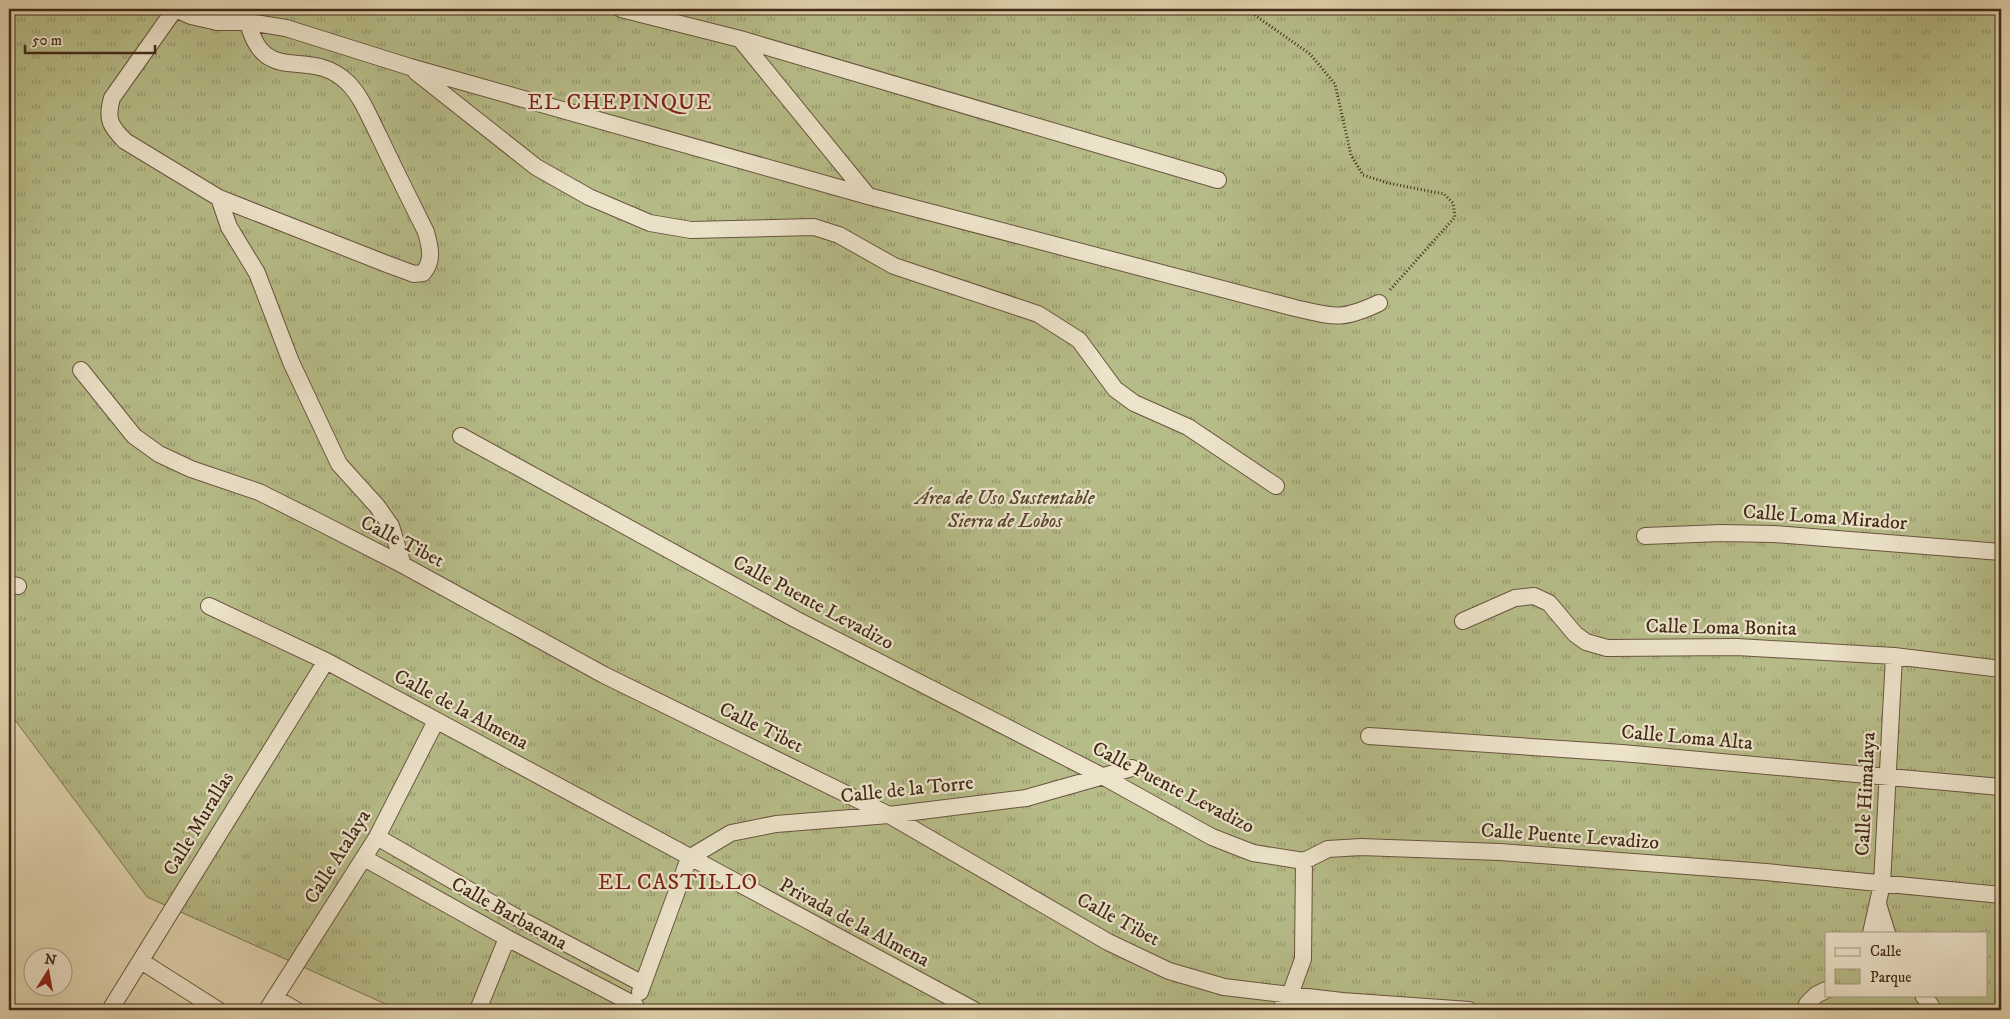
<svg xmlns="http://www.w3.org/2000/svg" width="2010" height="1019" viewBox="0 0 2010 1019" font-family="'IM FELL DW Pica',serif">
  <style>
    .park { fill: url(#park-tufts); stroke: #7c7350; fill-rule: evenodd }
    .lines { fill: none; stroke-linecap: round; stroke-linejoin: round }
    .street-casing { stroke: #6a543d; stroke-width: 18 }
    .path { stroke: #422a17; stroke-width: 3; stroke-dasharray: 1 2.5; stroke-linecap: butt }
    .street { stroke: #ece3ca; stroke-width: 16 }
    .labels { text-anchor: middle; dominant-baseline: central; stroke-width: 4.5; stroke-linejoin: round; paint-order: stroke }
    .park-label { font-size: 20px; font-style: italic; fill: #59472e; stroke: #ece3ca }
    .street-label { font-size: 20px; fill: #422a17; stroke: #ece3ca }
    .quarter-label { font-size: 22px; letter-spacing: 1px; fill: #7a1f14; stroke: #ece3ca }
  </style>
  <defs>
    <pattern id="park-tufts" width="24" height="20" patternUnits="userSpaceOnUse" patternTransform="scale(1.25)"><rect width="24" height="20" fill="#b6bc88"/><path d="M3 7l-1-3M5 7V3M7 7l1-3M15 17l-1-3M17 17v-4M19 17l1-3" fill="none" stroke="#96996e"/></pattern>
  </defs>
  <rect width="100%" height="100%" fill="#e1d4ae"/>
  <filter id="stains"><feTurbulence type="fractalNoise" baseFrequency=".004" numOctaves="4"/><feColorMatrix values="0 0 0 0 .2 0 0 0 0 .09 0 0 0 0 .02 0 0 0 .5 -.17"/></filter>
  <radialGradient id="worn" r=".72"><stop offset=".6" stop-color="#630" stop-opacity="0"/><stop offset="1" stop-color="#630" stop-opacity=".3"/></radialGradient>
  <path class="park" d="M9 9H2001V1010H399L147 897 9 712ZM1826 933H1986V995H1826Z"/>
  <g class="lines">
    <defs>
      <path id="street" d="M175 9 191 16 217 22H248L286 28 410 67 868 196 1295 308C1334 317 1341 321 1379 303
        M175 9 112 98C106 119 110 126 125 141L219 198 387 264 414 274 423 273C434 260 430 247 426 232 410 200 394 168 379 136 370 119 362 97 348 83 307 42 260 95 245 9
        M621 9 740 39 1218 180
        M740 39 868 196
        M416 72 536 167 589 197 650 223 691 230 814 227 839 235 894 266 1038 314 1079 340 1115 389 1134 403 1188 427 1276 486
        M219 198 229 227 257 273 291 362 339 464 377 506 391 526 403 565
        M81 370 134 436 159 454 191 469 259 492 313 519 403 565 604 675 889 815 1108 942 1169 971 1224 987 1342 1001 1469 1010
        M461 436 795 619 1102 776 1212 837 1253 853 1304 861 1328 849 1361 847 1500 852 1766 872 2001 895
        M1645 536 1721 533 1774 534 2001 552
        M9 584 18 586
        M209 606 326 661 974 1010
        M1463 621 1515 598 1534 596 1549 603 1575 634 1586 642 1607 648 1737 647 1894 656 2001 669
        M1369 736 1622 753 2001 787
        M377 837 516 917 643 984
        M364 858 507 938 635 1005
        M689 858 731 833 776 824 889 815 1026 798 1132 768
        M1878 904 1887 933
        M1871 933 1882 884 1894 656
        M141 961 218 1010
        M640 992 689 858
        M1923 995 1934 1010
        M275 998 296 1010
        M110 1010 326 661
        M267 1010 377 837 436 721
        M478 1010 507 938
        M1280 1010 1290 995 1303 959 1304 861
        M1806 1010 1807 1004 1816 995 1826 990"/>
    </defs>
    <use href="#street" class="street-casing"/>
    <path class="path" d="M1246 9 1310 54 1335 84 1351 155 1363 175 1388 183 1444 194 1453 203 1455 217 1389 291"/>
    <use href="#street" class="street"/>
  </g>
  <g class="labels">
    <g class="park-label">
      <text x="1005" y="498">Área de Uso Sustentable<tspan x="1005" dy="23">Sierra de Lobos</tspan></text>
    </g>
    <g class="street-label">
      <text transform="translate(1825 518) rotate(4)">Calle Loma Mirador</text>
      <text transform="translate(402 542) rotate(27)">Calle Tibet</text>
      <text transform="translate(813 603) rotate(28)">Calle Puente Levadizo</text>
      <text transform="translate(1721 628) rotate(1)">Calle Loma Bonita</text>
      <text transform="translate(461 710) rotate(28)">Calle de la Almena</text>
      <text transform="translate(761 728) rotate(26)">Calle Tibet</text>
      <text transform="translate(1687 738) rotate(5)">Calle Loma Alta</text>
      <text transform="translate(1173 788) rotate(27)">Calle Puente Levadizo</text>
      <text transform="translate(907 790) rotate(-6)">Calle de la Torre</text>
      <text transform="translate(1866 794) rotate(-87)">Calle Himalaya</text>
      <text transform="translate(199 824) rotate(-59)">Calle Murallas</text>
      <text transform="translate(1570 837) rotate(4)">Calle Puente Levadizo</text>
      <text transform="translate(338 857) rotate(-58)">Calle Atalaya</text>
      <text transform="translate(509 914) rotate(29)">Calle Barbacana</text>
      <text transform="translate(1118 920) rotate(28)">Calle Tibet</text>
      <text transform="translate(854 923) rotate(28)">Privada de la Almena</text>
    </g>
    <g class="quarter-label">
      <text x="620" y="102">EL CHEPINQUE</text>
      <text x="678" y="882">EL CASTILLO</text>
    </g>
  </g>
  <rect width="2010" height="1019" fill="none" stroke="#e1d4ae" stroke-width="30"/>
  <rect x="10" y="10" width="1990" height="999" fill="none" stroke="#422a17" stroke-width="2.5"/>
  <rect x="15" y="15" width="1980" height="989" fill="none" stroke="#422a17"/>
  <rect x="1825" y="932" width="162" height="65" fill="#ece3ca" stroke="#a89982"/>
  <rect x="1835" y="948" width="25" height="8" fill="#ece3ca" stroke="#a89982"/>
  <text x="1870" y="956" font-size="15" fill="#422a17">Calle</text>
  <rect x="1835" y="969" width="25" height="15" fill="url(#park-tufts)" stroke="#a89982"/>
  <text x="1870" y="982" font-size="15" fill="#422a17">Parque</text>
  <g transform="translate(48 972) rotate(11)"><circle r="24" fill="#ece3ca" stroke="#a89982"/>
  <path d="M0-4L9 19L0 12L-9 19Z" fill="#8f2418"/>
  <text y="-8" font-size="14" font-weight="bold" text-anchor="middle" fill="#422a17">N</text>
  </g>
  <path d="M25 45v8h130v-8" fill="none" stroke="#422a17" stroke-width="2.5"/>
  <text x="32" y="45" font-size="15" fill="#422a17" stroke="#ece3ca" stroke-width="4" paint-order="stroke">50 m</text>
  <rect width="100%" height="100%" filter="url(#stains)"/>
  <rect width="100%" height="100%" fill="url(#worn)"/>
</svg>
